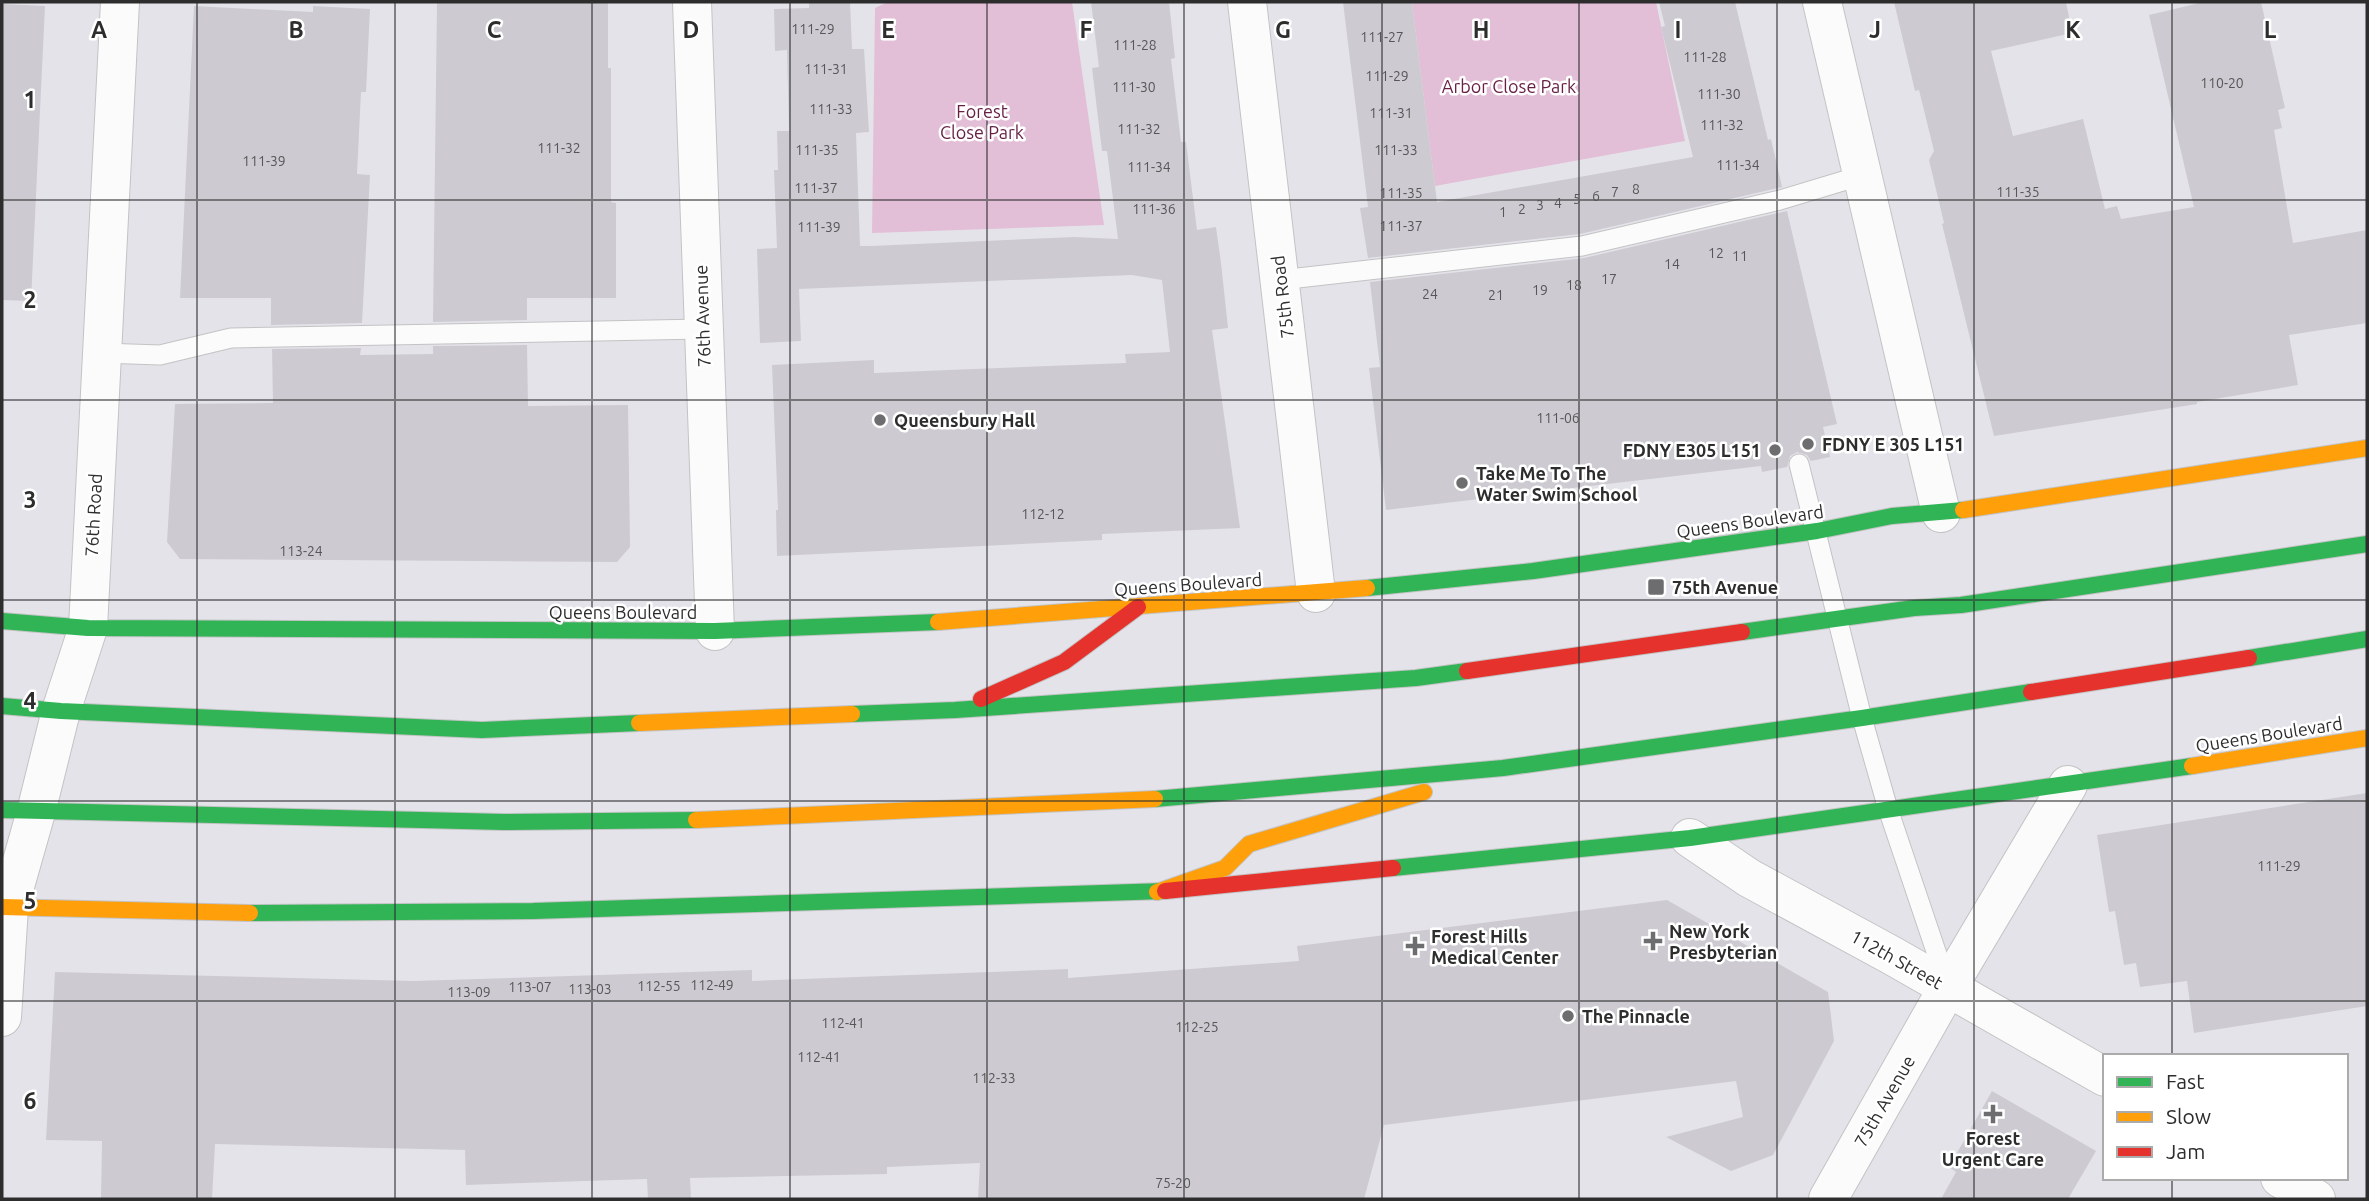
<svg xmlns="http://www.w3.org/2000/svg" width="2369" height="1201" viewBox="0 0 2369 1201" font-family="Ubuntu,sans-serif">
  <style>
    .green { fill: #e2bed7 }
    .building { fill: #cdcbd1 }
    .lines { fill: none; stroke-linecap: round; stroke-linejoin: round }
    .lane-casing { stroke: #c3c3c4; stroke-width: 21 }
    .street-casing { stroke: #c3c3c4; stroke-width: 40 }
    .fast-casing { stroke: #c3c3c4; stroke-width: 18 }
    .slow-casing { stroke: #c3c3c4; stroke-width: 18 }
    .jam-casing { stroke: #c3c3c4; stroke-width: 18 }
    .lane { stroke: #fbfbfc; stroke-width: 19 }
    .street { stroke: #fbfbfc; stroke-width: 38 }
    .fast { stroke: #30b455; stroke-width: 16 }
    .slow { stroke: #ff9f0a; stroke-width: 16 }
    .jam { stroke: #e5322d; stroke-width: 16 }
    .grid { fill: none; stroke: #2d2d2d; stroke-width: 2; stroke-opacity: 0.55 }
    .poi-dot { fill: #6d6d6f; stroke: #fff; stroke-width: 2.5 }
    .labels { text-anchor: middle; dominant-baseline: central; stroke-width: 5; stroke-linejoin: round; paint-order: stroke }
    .number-label { font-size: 14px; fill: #575658 }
    .park-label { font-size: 18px; fill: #671f43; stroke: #fff }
    .street-label { font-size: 18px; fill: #2d2d2d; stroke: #fff }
    .poi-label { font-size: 18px; font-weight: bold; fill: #2d2d2d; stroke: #fff; text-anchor: start }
    .grid-label { font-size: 23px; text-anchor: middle; font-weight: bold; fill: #2d2d2d; stroke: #fff; stroke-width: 5; stroke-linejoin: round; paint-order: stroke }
  </style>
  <rect width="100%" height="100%" fill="#e5e3ea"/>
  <path class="green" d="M888 2H1072L1104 225 872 233 875 8Z
    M1412 2H1656L1685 141 1435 186Z"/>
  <path class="building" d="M437 2H608V68H611V202L616 203V298H527V320L433 322Z
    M809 2H850L852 49H864L869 132 856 133 860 246H871L1074 237 1118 239 1107 151H1102L1092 68 1099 67 1091 2H1169L1175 58 1171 59 1181 142H1186L1197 230 1216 227 1221 263 1228 328 1212 330 1240 528 1102 534V540L777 556 776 510H778L772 365 874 360V373L1126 363 1125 354 1170 352 1162 280 1132 275 799 289 801 341 760 343 757 249 777 248 774 170H778L777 131H789L787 50 775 51 774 9 809 8Z
    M1343 2H1412L1437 202 1693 157 1661 27 1665 26 1659 2H1735L1768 140 1771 139 1782 187 1580 234 1368 258 1360 208 1368 207Z
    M1894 2H2066L2072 33 1991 51 2013 136 2083 119 2105 209 2117 206 2121 219 2194 207 2149 15 2204 2H2261L2285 108 2278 110 2282 128 2274 130 2293 243 2367 230V323L2289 335 2298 385 2197 402V404L1994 436 1942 224 1944 223 1929 160 1934 151 1919 90 1915 91Z
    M2 4 45 6 31 301 2 300Z
    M194 6 313 12V6L370 9 366 92H361L357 174 370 175 362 323 271 325V298H180Z
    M1787 211 1837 424 1823 427 1830 457 1811 461 1807 455 1797 452 1790 456 1787 467 1762 472 1761 466 1386 510 1369 368 1380 367 1370 282 1584 258Z
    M527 345 528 406 628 405 630 547 617 562 180 559 167 542 175 404 273 403 272 349 361 348 360 355 433 354V346Z
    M2367 793V1006L2194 1033 2187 981 2140 987 2136 963 2124 965 2115 911 2109 912 2097 835Z
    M1667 900 1828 992 1834 1041 1773 1155 1731 1171 1666 1137 1743 1117 1736 1081 1384 1125 1364 1199H978L980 1163 887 1167V1174L690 1178 691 1199H648L647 1179 466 1185 465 1150 215 1144 212 1199H101L102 1141 46 1140 55 972 414 981 752 970V981L1068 969V978L1299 961 1297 946Z
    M1992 1091 2096 1151 2068 1199H1941L1956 1172 1949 1167Z"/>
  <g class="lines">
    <defs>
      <path id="lane" d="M1280 280 1582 246 1780 200 1863 175
        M102 353 160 355 231 338 703 329
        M1799 464 1862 718 1888 809 1947 984"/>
      <path id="street" d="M692 2 715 631
        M1247 2 1316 593
        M1822 2 1941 513
        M1690 838 1749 878 1891 955 2105 1077
        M2 1017 9 907 36 812 61 711 88 628 120 2
        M2280 1178 2316 1199
        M1828 1199 1948 987 2068 785"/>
      <path id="fast" d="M1367 588 1533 571 1817 531 1892 516 1963 510
        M2 621 88 628 715 631 938 622
        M1742 632 1914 608 1961 605 2367 544
        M2249 658 2367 639
        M2 706 61 711 482 730 639 723
        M852 714 955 710 1416 678 1467 671
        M1155 799 1503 768 1862 718 2031 692
        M2 810 504 822 696 820
        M1393 868 1690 838 2192 766
        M250 913 533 911 1165 891"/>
      <path id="slow" d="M1963 510 2367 448
        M938 622 1367 588
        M639 723 852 714
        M2192 766 2367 738
        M696 820 1155 799
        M1157 892 1225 868 1249 844 1424 792
        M2 907 250 913"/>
      <path id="jam" d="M1467 671 1742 632
        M2031 692 2249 658
        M981 699 1064 662 1138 607
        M1165 891 1393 868"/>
    </defs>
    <use href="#lane" class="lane-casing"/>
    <use href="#street" class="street-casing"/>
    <use href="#fast" class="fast-casing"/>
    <use href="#slow" class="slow-casing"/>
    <use href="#jam" class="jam-casing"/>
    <use href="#lane" class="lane"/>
    <use href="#street" class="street"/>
    <use href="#fast" class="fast"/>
    <use href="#slow" class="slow"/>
    <use href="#jam" class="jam"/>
  </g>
  <path class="grid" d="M197 2V1199M395 2V1199M592 2V1199M790 2V1199M987 2V1199M1184 2V1199M1382 2V1199M1579 2V1199M1777 2V1199M1974 2V1199M2172 2V1056M2 200H2367M2 400H2367M2 600H2367M2 801H2367M2 1001H2367M2172 1178V1199"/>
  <g class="poi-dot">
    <circle cx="880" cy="420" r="7"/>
    <circle cx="1808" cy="444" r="7"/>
    <circle cx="1775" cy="450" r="7"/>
    <circle cx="1462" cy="483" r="7"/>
    <rect x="1647" y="578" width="18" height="18" rx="3.5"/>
    <path d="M1649.5 930.5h7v7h7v7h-7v7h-7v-7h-7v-7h7z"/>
    <path d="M1411.5 935.5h7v7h7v7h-7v7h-7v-7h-7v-7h7z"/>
    <circle cx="1568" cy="1016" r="7"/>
    <path d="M1989.5 1103.5h7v7h7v7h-7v7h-7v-7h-7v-7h7z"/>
  </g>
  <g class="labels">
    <g class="number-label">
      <text x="813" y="29">111-29</text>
      <text x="1382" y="37">111-27</text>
      <text x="1135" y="45">111-28</text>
      <text x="1705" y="57">111-28</text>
      <text x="826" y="69">111-31</text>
      <text x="1387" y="76">111-29</text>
      <text x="2222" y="83">110-20</text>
      <text x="1134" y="87">111-30</text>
      <text x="1719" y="94">111-30</text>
      <text x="831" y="109">111-33</text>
      <text x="1391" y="113">111-31</text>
      <text x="1722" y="125">111-32</text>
      <text x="1139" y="129">111-32</text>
      <text x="559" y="148">111-32</text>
      <text x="817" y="150">111-35</text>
      <text x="1396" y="150">111-33</text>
      <text x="264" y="161">111-39</text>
      <text x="1738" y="165">111-34</text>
      <text x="1149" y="167">111-34</text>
      <text x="816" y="188">111-37</text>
      <text x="1636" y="189">8</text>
      <text x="1615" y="192">7</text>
      <text x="2018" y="192">111-35</text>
      <text x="1401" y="193">111-35</text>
      <text x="1596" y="196">6</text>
      <text x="1577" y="199">5</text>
      <text x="1558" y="203">4</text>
      <text x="1540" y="205">3</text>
      <text x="1154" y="209">111-36</text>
      <text x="1522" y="209">2</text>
      <text x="1503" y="212">1</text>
      <text x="1401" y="226">111-37</text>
      <text x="819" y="227">111-39</text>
      <text x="1716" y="253">12</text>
      <text x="1740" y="256">11</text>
      <text x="1672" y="264">14</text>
      <text x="1609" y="279">17</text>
      <text x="1574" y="285">18</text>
      <text x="1540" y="290">19</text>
      <text x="1430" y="294">24</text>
      <text x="1496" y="295">21</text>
      <text x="1558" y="418">111-06</text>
      <text x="1043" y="514">112-12</text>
      <text x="301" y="551">113-24</text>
      <text x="2279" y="866">111-29</text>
      <text x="712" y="985">112-49</text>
      <text x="659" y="986">112-55</text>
      <text x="530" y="987">113-07</text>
      <text x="590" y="989">113-03</text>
      <text x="469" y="992">113-09</text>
      <text x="843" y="1023">112-41</text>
      <text x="1197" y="1027">112-25</text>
      <text x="819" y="1057">112-41</text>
      <text x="994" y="1078">112-33</text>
      <text x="1173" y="1183">75-20</text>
    </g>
    <g class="park-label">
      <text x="1509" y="86">Arbor Close Park</text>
      <text x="982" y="111">Forest<tspan x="982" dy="21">Close Park</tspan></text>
    </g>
    <g class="street-label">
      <text transform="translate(1282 297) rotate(-97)">75th Road</text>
      <text transform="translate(702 316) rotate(-92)">76th Avenue</text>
      <text transform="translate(93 515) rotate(-87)">76th Road</text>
      <text transform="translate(1750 521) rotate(-8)">Queens Boulevard</text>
      <text transform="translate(1188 584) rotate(-4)">Queens Boulevard</text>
      <text x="623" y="612">Queens Boulevard</text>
      <text transform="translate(2269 734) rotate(-9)">Queens Boulevard</text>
      <text transform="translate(1897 959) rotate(29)">112th Street</text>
      <text transform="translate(1884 1101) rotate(-60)">75th Avenue</text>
    </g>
    <g class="poi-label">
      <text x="894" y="420">Queensbury Hall</text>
      <text x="1822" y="444">FDNY E 305 L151</text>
      <text x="1761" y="450" text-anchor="end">FDNY E305 L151</text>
      <text x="1476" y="473">Take Me To The<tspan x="1476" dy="21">Water Swim School</tspan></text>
      <text x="1672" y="587">75th Avenue</text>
      <text x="1669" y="931">New York<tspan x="1669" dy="21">Presbyterian</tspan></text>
      <text x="1431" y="936">Forest Hills<tspan x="1431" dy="21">Medical Center</tspan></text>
      <text x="1582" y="1016">The Pinnacle</text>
      <text x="1993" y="1138" text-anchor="middle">Forest<tspan x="1993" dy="21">Urgent Care</tspan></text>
    </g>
  </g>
  <g class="grid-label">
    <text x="99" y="38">A</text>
    <text x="296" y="38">B</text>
    <text x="494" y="38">C</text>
    <text x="691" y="38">D</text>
    <text x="888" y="38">E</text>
    <text x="1086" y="38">F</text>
    <text x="1283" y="38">G</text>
    <text x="1481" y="38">H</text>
    <text x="1678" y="38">I</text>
    <text x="1875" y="38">J</text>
    <text x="2073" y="38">K</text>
    <text x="2270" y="38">L</text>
    <text x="30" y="108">1</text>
    <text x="30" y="308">2</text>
    <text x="30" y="508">3</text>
    <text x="30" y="709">4</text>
    <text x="30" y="909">5</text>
    <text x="30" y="1109">6</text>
  </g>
  <rect width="2369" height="1201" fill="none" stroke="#2d2d2d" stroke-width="7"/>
  <rect x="2103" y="1054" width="245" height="126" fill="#ffffff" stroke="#ababab" stroke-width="2"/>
  <rect x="2117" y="1077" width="35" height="10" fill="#30b455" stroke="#ababab" stroke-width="2"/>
  <text x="2166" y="1089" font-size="21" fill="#2d2d2d">Fast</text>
  <rect x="2117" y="1112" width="35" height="10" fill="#ff9f0a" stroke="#ababab" stroke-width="2"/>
  <text x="2166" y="1124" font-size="21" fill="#2d2d2d">Slow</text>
  <rect x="2117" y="1147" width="35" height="10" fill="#e5322d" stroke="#ababab" stroke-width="2"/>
  <text x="2166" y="1159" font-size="21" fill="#2d2d2d">Jam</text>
</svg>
